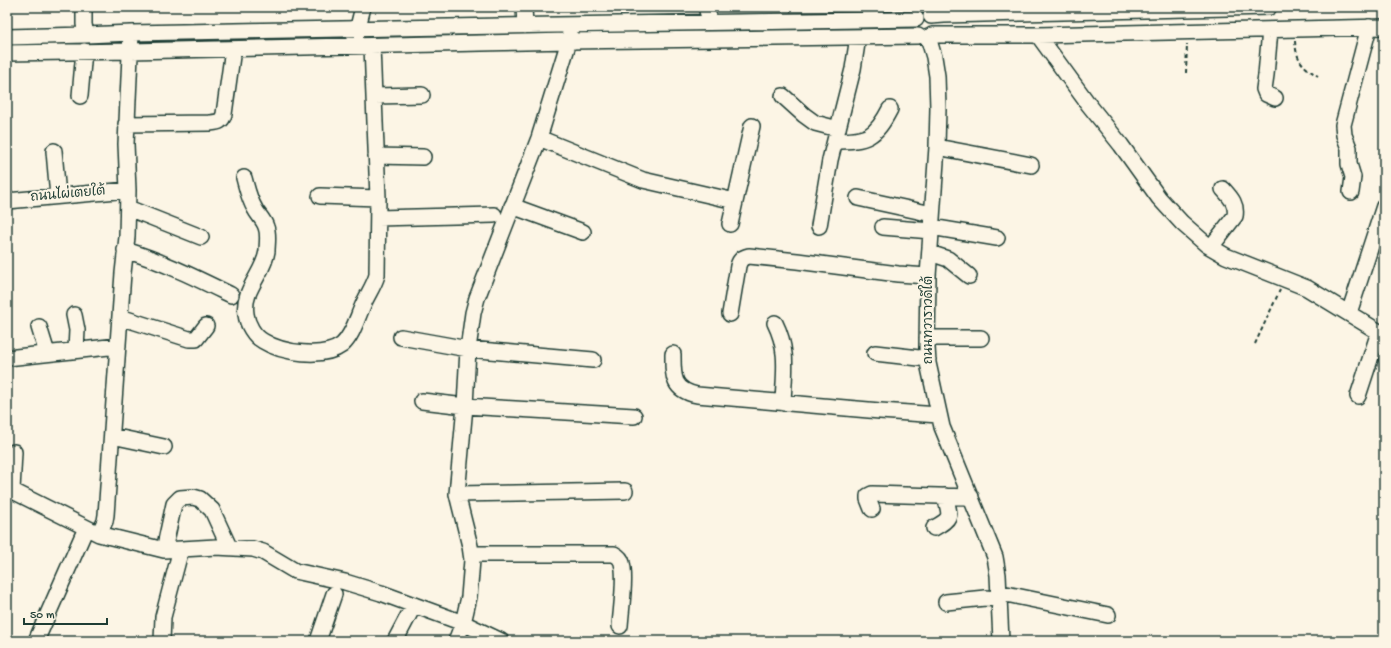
<svg xmlns="http://www.w3.org/2000/svg" width="1391" height="648" viewBox="0 0 1391 648" font-family="'Gochi Hand','Playpen Sans Thai',sans-serif">
  <style>
    .lines { fill: none; stroke-linecap: round; stroke-linejoin: round }
    .minor-casing { stroke: #1f3d34; stroke-width: 18 }
    .path { stroke: #1f3d34; stroke-width: 2; stroke-dasharray: 4 3; stroke-linecap: butt }
    .minor { stroke: #fcf5e5; stroke-width: 15 }
    .labels { text-anchor: middle; dominant-baseline: central; stroke-width: 4; stroke-linejoin: round; paint-order: stroke }
    .street-label { font-size: 13px; fill: #1f3d34; stroke: #fcf5e5 }
  </style>
  <rect width="100%" height="100%" fill="#fcf5e5"/>
  <filter id="ink" filterUnits="userSpaceOnUse"><feTurbulence type="fractalNoise" baseFrequency=".025" numOctaves="2"/><feDisplacementMap in="SourceGraphic" scale="8" xChannelSelector="R" yChannelSelector="G"/><feConvolveMatrix kernelMatrix="1 2 1 2 8 2 1 2 1" color-interpolation-filters="sRGB"/></filter>
  <g filter="url(#ink)">
    <g class="lines">
      <defs>
        <path id="minor" d="M84 7V24L86 35 131 33
          M524 7 525 26
          M706 7 710 21
          M931 16 944 15 1269 7
          M1270 30 1266 75 1264 89 1266 94 1275 98
          M932 35H1038L1384 27
          M1038 35 1089 105 1121 145 1159 198 1182 223 1207 245 1226 256 1307 288 1384 335
          M7 37 86 35
          M928 37 934 57 937 76 938 108 937 147 928 276 927 347 928 363 942 427 995 557 998 575 1001 641
          M355 39 363 7
          M7 53 131 51 569 41 918 36
          M80 96 84 51
          M375 96 422 95
          M783 96 804 115 815 123 838 129
          M126 124 210 123C218 122 222 122 224 114L233 49
          M539 138 643 180 735 201
          M835 141C867 141 875 138 890 109
          M937 147 1031 165
          M54 151 58 196
          M376 156 423 157
          M244 178C247 189 249 199 255 209 258 215 264 220 266 227 269 234 267 244 267 251 264 274 242 289 246 314 247 324 254 336 263 341 282 353 323 359 342 345 353 335 357 318 363 305 367 295 374 286 377 275L378 198 372 46
          M1351 192 1353 177 1349 164V148L1344 135 1343 125 1369 27
          M320 196 378 198
          M858 198 932 214
          M7 201 128 190
          M512 206 583 232
          M128 208 201 237
          M378 218 494 215
          M730 224 752 126
          M819 226 830 160 853 69 858 37
          M883 227 931 231
          M931 227 997 238
          M1211 247 1235 216C1237 204 1231 198 1223 189
          M125 250C162 261 196 278 231 295
          M930 253 948 259 969 276
          M1349 313 1384 206
          M730 314 738 266C740 259 742 258 749 256L797 261 898 274 928 276
          M74 315 77 330 76 350
          M120 317 189 339H196L206 326
          M775 323C789 351 784 373 783 403
          M39 327 47 353
          M401 337 468 349 593 360
          M927 338H981
          M875 353 928 359
          M673 354C673 376 672 390 697 395L880 411 939 415
          M7 358 118 346
          M1358 396 1379 332
          M422 401 465 406 634 416
          M112 436 164 447
          M7 488 99 534 105 521 106 515 123 273 127 237 128 190 126 144 131 33C393 29 654 22 916 19
          M12 490 14 452
          M457 494 625 491
          M872 509 868 499V496L872 494 971 497
          M934 528C953 518 950 516 945 496
          M99 534 164 550 216 547 253 549 263 552 295 571 345 582 381 593 463 623 501 641
          M164 550 174 504 180 498 193 497 200 499 212 510 229 547
          M471 554H614C618 556 621 558 622 563 626 578 621 610 620 626
          M998 593 1011 595 1108 615
          M946 602 985 598 999 599
          M36 641 86 528
          M162 641 163 617 181 549
          M318 641 334 594
          M395 641 414 605
          M456 641 463 623 469 597 472 560 470 546 457 494 465 406 468 349 473 313 477 298 539 138 569 41 570 32"/>
      </defs>
      <use href="#minor" class="minor-casing"/>
      <path class="path" d="M1295 41C1296 60 1303 67 1318 76
        M1186 73 1187 44
        M1255 344 1280 290"/>
      <use href="#minor" class="minor"/>
    </g>
  </g>
  <g class="labels">
    <g class="street-label">
      <text transform="translate(68 195) rotate(-5)">ถนนไผ่เตยใต้</text>
      <text transform="translate(929 320) rotate(-90)">ถนนทวาราวดีใต้</text>
    </g>
  </g>
  <rect width="1391" height="648" fill="none" stroke="#fcf5e5" stroke-width="24"/>
  <rect x="12" y="12" width="1367" height="624" fill="none" stroke="#1f3d34" stroke-width="1.5" filter="url(#ink)"/>
  <path d="M24 618v6h83v-6" fill="none" stroke="#1f3d34" stroke-width="2"/>
  <text x="30" y="618" font-size="12" fill="#1f3d34" stroke="#fcf5e5" stroke-width="3" paint-order="stroke">50 m</text>
</svg>
